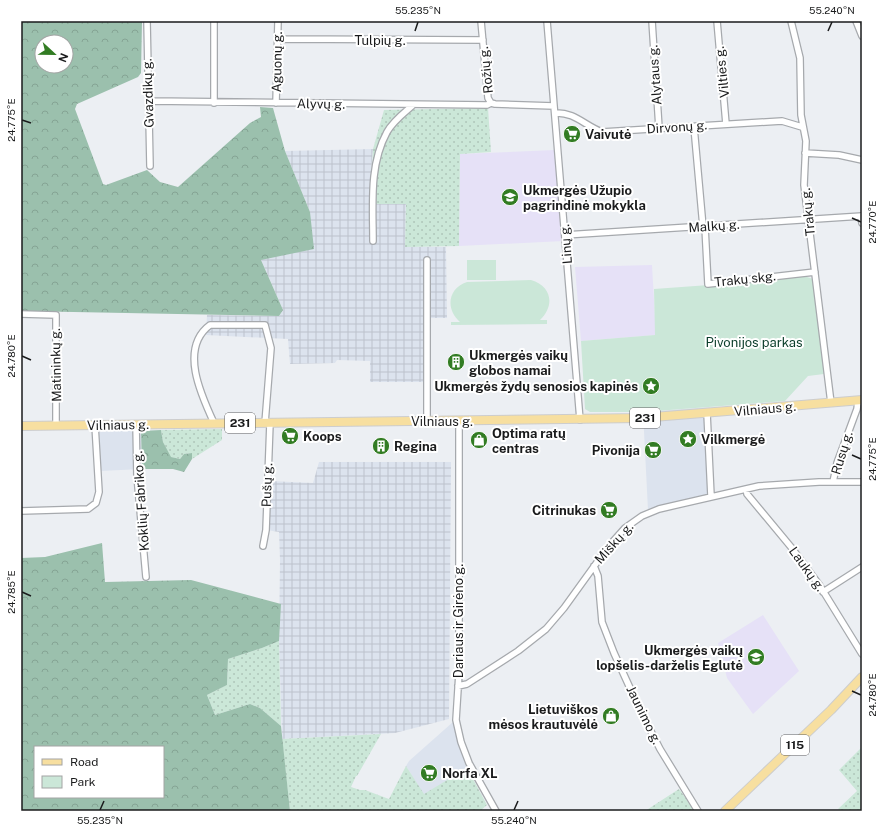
<svg xmlns="http://www.w3.org/2000/svg" width="883" height="832" viewBox="0 0 883 832" font-family="'Public Sans',sans-serif">
  <style>
    .built { fill: #dce3ee }
    .industrial { fill: url(#industrial-grid) }
    .education { fill: #e6e1f7 }
    .grass { fill: url(#grass-dots) }
    .forest { fill: url(#forest-crowns); fill-rule: evenodd }
    .park { fill: #cbe7d8 }
    .lines { fill: none; stroke-linecap: round; stroke-linejoin: round }
    .minor-casing { stroke: #a6a9ad; stroke-width: 8 }
    .primary-casing { stroke: #cdcdcd; stroke-width: 10 }
    .minor { stroke: #fff; stroke-width: 5.5 }
    .primary { stroke: #f7dfa0; stroke-width: 8 }
    .ticks { fill: none; stroke: #1a1b1c; stroke-width: 1.5 }
    .labels { text-anchor: middle; dominant-baseline: central; stroke-width: 4; stroke-linejoin: round; paint-order: stroke }
    .shield { fill: #fff; stroke: #5f5f60; stroke-width: 1 }
    .shield-label { font-size: 12px; font-weight: bold; fill: #1a1b1c }
    .street-label { font-size: 13px; fill: #1a1b1c; stroke: #fff }
    .poi-label { font-size: 13px; font-weight: bold; fill: #1a1b1c; stroke: #fff; text-anchor: start }
    .park-label { font-size: 13px; fill: #0a3d2a; stroke: #fff }
    .neatline { fill: none; stroke: #1a1b1c; stroke-width: 1.5 }
    .ticks-label { font-size: 10px; text-anchor: middle; fill: #1a1b1c }
  </style>
  <defs>
    <pattern id="industrial-grid" width="8" height="8" patternUnits="userSpaceOnUse"><rect width="8" height="8" fill="#dce3ee"/><path d="M0 4h8M4 0v8" fill="none" stroke="#bcc2cc"/></pattern>
    <pattern id="grass-dots" width="8" height="8" patternUnits="userSpaceOnUse"><rect width="8" height="8" fill="#cbe7d8"/><path d="M2 2h.1M6 6h.1" fill="none" stroke="#aec6b9" stroke-width="1.8" stroke-linecap="round"/></pattern>
    <pattern id="forest-crowns" width="20" height="18" patternUnits="userSpaceOnUse"><rect width="20" height="18" fill="#9bc0ad"/><path d="M2 6a3 3 0 1 1 6 0M12 15a3 3 0 1 1 6 0" fill="none" stroke="#85a494"/></pattern>
  </defs>
  <rect width="100%" height="100%" fill="#eceff3"/>
  <path class="built" d="M710 407 713 493 648 510 643 412Z
    M99 431H141L142 469 100 471Z
    M453 722 467 768 424 795 406 766 409 761Z"/>
  <path class="industrial" d="M373 149 371 173 406 204 405 247H446L447 318H424V382H370V361L337 360 335 363 290 364 288 339 206 335 207 315 279 316 283 310 261 260 310 212 285 151Z
    M319 462H451L449 719 395 733 282 739 279 641 280 560 279 532 267 530 270 481 313 483Z"/>
  <path class="education" d="M555 150 564 241 459 246 460 154Z
    M652 265 656 335 581 341 575 267Z
    M763 615 799 671 753 714 727 678 718 643Z"/>
  <path class="grass" d="M488 108 491 152 460 154 459 246 405 247 406 204H371L373 149 384 110Z
    M222 429V440L192 459 191 453 184 454 180 459 170 457 163 442 161 430Z
    M279 641 281 726 260 708 250 704 215 715 207 695 227 685 228 659 262 648Z
    M381 734 357 776H356L351 787 360 790H365L389 799 406 766 424 794 467 768 487 805 480 811H290L282 739Z
    M862 747V811H841L838 809 857 791 839 770Z
    M679 789 695 811H645Z"/>
  <path class="forest" d="M21 21H142L141 73 138 77 77 104 75 109 103 184 106 185 147 170 160 182 178 187 250 123 261 117 260 107 273 108 285 151 310 212 314 249 261 260 283 310 279 316 21 311ZM42 42H66V66H42Z
    M161 430 163 442 171 457 180 459 184 454 192 453V459L184 472 173 469H142L141 431Z
    M102 543 105 582 191 580 281 604 279 641 262 648 228 659 227 685 207 695 215 715 250 704 260 708 281 726 290 811H21V558L45 557ZM35 747H163V797H35Z"/>
  <path class="park" d="M467 260H496V280H467Z
    M801 275 813 279 824 374 808 376 785 401 643 412H590L585 409 581 341 655 335 654 289 709 285Z
    M531 280C552 286 555 306 540 320H547V324L451 325V322H460C445 309 448 288 467 282Z"/>
  <g class="lines">
    <defs>
      <path id="minor" d="M147 21 150 166
        M214 21V103
        M481 21 488 98 491 103 495 104 554 106
        M547 21 580 420
        M652 21 659 128
        M717 21 726 124
        M791 21 800 58 801 115 806 141 804 185 831 403
        M856 21 862 36
        M278 39 483 40
        M150 101 487 105 491 103
        M276 103 278 21
        M555 113C575 112 585 126 602 132L782 121 802 127
        M694 127 703 227
        M805 153 839 155 862 160
        M861 216 862 223
        M705 227 708 284 815 272
        M565 235 862 216
        M373 241C373 204 369 165 387 132 393 121 404 113 413 105
        M21 314 56 315V426
        M707 413 711 496
        M427 420V260
        M459 421V673L456 720 461 742 469 763 496 811
        M214 423C201 395 179 348 210 325H265L271 348 265 423
        M136 424 137 476 146 577
        M833 482 837 463 857 409 858 401
        M746 489 747 494 791 547 820 586 862 654
        M21 511 88 509 96 503 99 492 95 425
        M263 546 266 530 270 423
        M594 566 598 576 602 622 614 653 640 710 660 749 698 811
        M823 592 862 567
        M458 686 467 684 518 651 546 629 564 608 608 547 625 528 642 516 659 509 759 486 819 482H862"/>
      <path id="primary" d="M21 426 641 418 862 400
        M725 811 831 710 862 677"/>
    </defs>
    <use href="#minor" class="minor-casing"/>
    <use href="#primary" class="primary-casing"/>
    <use href="#minor" class="minor"/>
    <use href="#primary" class="primary"/>
  </g>
  <path class="ticks" d="M415 31 418 22M828 31 832 22M22 120 31 123M852 218 861 222M22 356 31 360M852 455 861 459M22 592 31 596M852 691 861 695M100 810 104 801M514 810 518 801"/>
  <defs>
    <symbol id="supermarket-disc" viewBox="-11 -11 22 22"><circle r="9.5" fill="#327c23" stroke="#fff"/><path d="M-6-5.5h2.5l.6 2H6L4.5 2H-2.5L-4.4-4H-6ZM-1.5 3.2a1.3 1.3 0 1 0 .1 0ZM3 3.2a1.3 1.3 0 1 0 .1 0Z" fill="#fff"/></symbol>
    <symbol id="school-disc" viewBox="-11 -11 22 22"><circle r="9.5" fill="#327c23" stroke="#fff"/><path d="M0-5L7-2L0 1L-7-2ZM-4 1L0 2.5L4 1V4Q0 6-4 4Z" fill="#fff"/></symbol>
    <symbol id="building-disc" viewBox="-11 -11 22 22"><circle r="9.5" fill="#327c23" stroke="#fff"/><path d="M-4-6H4V6H1V3H-1V6H-4ZM-2.5-4.3h1.7v1.8h-1.7ZM.8-4.3h1.7v1.8H.8ZM-2.5-1h1.7V.8h-1.7ZM.8-1h1.7V.8H.8Z" fill="#fff"/></symbol>
    <symbol id="sight-disc" viewBox="-11 -11 22 22"><circle r="9.5" fill="#327c23" stroke="#fff"/><path d="M0-6L1.8-2.2L6-1.7L2.9 1.2L3.7 5.4L0 3.3L-3.7 5.4L-2.9 1.2L-6-1.7L-1.8-2.2Z" fill="#fff"/></symbol>
    <symbol id="shop-disc" viewBox="-11 -11 22 22"><circle r="9.5" fill="#327c23" stroke="#fff"/><path d="M-5-2.5h2.3a2.7 3.5 0 0 1 5.4 0H5L5.5 6h-11ZM-1.5-2.5h3a1.5 2.3 0 0 0-3 0Z" fill="#fff"/></symbol>
  </defs>
  <g fill-rule="evenodd">
    <use href="#supermarket-disc" x="562" y="124" width="20" height="20"/>
    <use href="#school-disc" x="500" y="187" width="20" height="20"/>
    <use href="#building-disc" x="446" y="352" width="20" height="20"/>
    <use href="#sight-disc" x="641" y="376" width="20" height="20"/>
    <use href="#supermarket-disc" x="280" y="426" width="20" height="20"/>
    <use href="#sight-disc" x="678" y="429" width="20" height="20"/>
    <use href="#shop-disc" x="469" y="430" width="20" height="20"/>
    <use href="#building-disc" x="371" y="436" width="20" height="20"/>
    <use href="#supermarket-disc" x="643" y="440" width="20" height="20"/>
    <use href="#supermarket-disc" x="599" y="500" width="20" height="20"/>
    <use href="#school-disc" x="746" y="647" width="20" height="20"/>
    <use href="#shop-disc" x="601" y="706" width="20" height="20"/>
    <use href="#supermarket-disc" x="419" y="763" width="20" height="20"/>
  </g>
  <g class="labels">
    <g class="shield">
      <rect x="630" y="408" width="30" height="20" rx="3"/>
      <rect x="225" y="413" width="30" height="20" rx="3"/>
      <rect x="781" y="735" width="28" height="20" rx="3"/>
    </g>
    <g class="shield-label">
      <text x="645" y="418">231</text>
      <text x="240" y="423">231</text>
      <text x="795" y="745">115</text>
    </g>
    <g class="street-label">
      <text x="380" y="40">Tulpių g.</text>
      <text transform="translate(277 62) rotate(-89)">Aguonų g.</text>
      <text transform="translate(486 70) rotate(-96)">Rožių g.</text>
      <text transform="translate(722 72) rotate(-96)">Vilties g.</text>
      <text transform="translate(655 75) rotate(-94)">Alytaus g.</text>
      <text transform="translate(148 93) rotate(-92)">Gvazdikų g.</text>
      <text transform="translate(321 104) rotate(1)">Alyvų g.</text>
      <text transform="translate(677 127) rotate(-4)">Dirvonų g.</text>
      <text transform="translate(808 212) rotate(-96)">Trakų g.</text>
      <text transform="translate(714 226) rotate(-4)">Malkų g.</text>
      <text transform="translate(566 244) rotate(-94)">Linų g.</text>
      <text transform="translate(745 279) rotate(-6)">Trakų skg.</text>
      <text transform="translate(56 365) rotate(-91)">Matininkų g.</text>
      <text transform="translate(765 409) rotate(-5)">Vilniaus g.</text>
      <text x="442" y="421">Vilniaus g.</text>
      <text transform="translate(118 425) rotate(-1)">Vilniaus g.</text>
      <text transform="translate(842 453) rotate(-73)">Rusų g.</text>
      <text transform="translate(267 485) rotate(-88)">Pušų g.</text>
      <text transform="translate(141 501) rotate(-94)">Koklių Fabriko g.</text>
      <text transform="translate(614 543) rotate(-48)">Miškų g.</text>
      <text transform="translate(807 569) rotate(54)">Laukų g.</text>
      <text transform="translate(458 621) rotate(-90)">Dariaus ir Girėno g.</text>
      <text transform="translate(644 715) rotate(64)">Jaunimo g.</text>
    </g>
    <g class="poi-label">
      <text x="585" y="134">Vaivutė</text>
      <text x="523" y="190">Ukmergės Užupio<tspan x="523" dy="15">pagrindinė mokykla</tspan></text>
      <text x="469" y="355">Ukmergės vaikų<tspan x="469" dy="15">globos namai</tspan></text>
      <text x="638" y="386" text-anchor="end">Ukmergės žydų senosios kapinės</text>
      <text x="492" y="433">Optima ratų<tspan x="492" dy="15">centras</tspan></text>
      <text x="303" y="436">Koops</text>
      <text x="701" y="439">Vilkmergė</text>
      <text x="394" y="446">Regina</text>
      <text x="640" y="450" text-anchor="end">Pivonija</text>
      <text x="596" y="510" text-anchor="end">Citrinukas</text>
      <text x="743" y="650" text-anchor="end">Ukmergės vaikų<tspan x="743" dy="15">lopšelis-darželis Eglutė</tspan></text>
      <text x="598" y="709" text-anchor="end">Lietuviškos<tspan x="598" dy="15">mėsos krautuvėlė</tspan></text>
      <text x="442" y="773">Norfa XL</text>
    </g>
    <g class="park-label">
      <text x="754" y="342">Pivonijos parkas</text>
    </g>
  </g>
  <rect width="883" height="832" fill="none" stroke="#ffffff" stroke-width="44"/>
  <rect x="34" y="746" width="130" height="52" fill="#ffffff" stroke="#a3a4a4"/>
  <rect x="42" y="759" width="20" height="6" fill="#f7dfa0" stroke="#a3a4a4"/>
  <text x="70" y="766" font-size="12" fill="#1a1b1c">Road</text>
  <rect x="42" y="776" width="20" height="12" fill="#cbe7d8" stroke="#a3a4a4"/>
  <text x="70" y="786" font-size="12" fill="#1a1b1c">Park</text>
  <g transform="translate(54 54) rotate(112)"><circle r="19" fill="#ffffff" stroke="#a3a4a4"/>
  <path d="M0-3L7 15L0 10L-7 15Z" fill="#327c23"/>
  <text y="-6" font-size="11" font-weight="bold" text-anchor="middle" fill="#1a1b1c">N</text>
  </g>
  <rect x="22" y="22" width="839" height="788" class="neatline"/>
  <g class="ticks-label">
    <text x="418" y="14">55.235°N</text>
    <text x="832" y="14">55.240°N</text>
    <text transform="translate(11 120) rotate(-90)" y="4">24.775°E</text>
    <text transform="translate(872 222) rotate(-90)" y="4">24.770°E</text>
    <text transform="translate(11 356) rotate(-90)" y="4">24.780°E</text>
    <text transform="translate(872 459) rotate(-90)" y="4">24.775°E</text>
    <text transform="translate(11 592) rotate(-90)" y="4">24.785°E</text>
    <text transform="translate(872 695) rotate(-90)" y="4">24.780°E</text>
    <text x="100" y="824">55.235°N</text>
    <text x="514" y="824">55.240°N</text>
  </g>
</svg>
